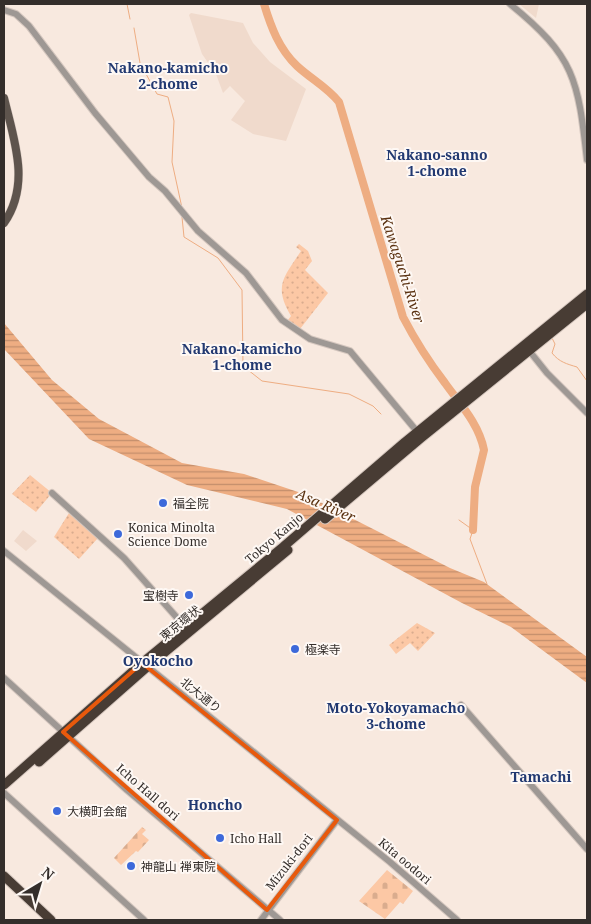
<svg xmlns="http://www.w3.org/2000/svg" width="591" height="924" viewBox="0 0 591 924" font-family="'Noto Serif','Noto Sans JP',serif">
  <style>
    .built { fill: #f0dacc }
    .grass { fill: url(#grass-dots) }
    .cemetery { fill: url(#cemetery-stones) }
    .water { fill: url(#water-rules) }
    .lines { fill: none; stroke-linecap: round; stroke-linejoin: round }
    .stream { stroke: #eead82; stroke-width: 1 }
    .river { stroke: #eead82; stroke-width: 8 }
    .minor-casing { stroke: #d5c7bf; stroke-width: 8 }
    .major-casing { stroke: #d5c7bf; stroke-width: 9 }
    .highway-casing { stroke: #d5c7bf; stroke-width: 11 }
    .minor { stroke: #9e9894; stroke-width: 6 }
    .major { stroke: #5e544d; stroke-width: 8 }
    .highway { stroke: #483c34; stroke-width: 9 }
    .marked { fill: none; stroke: #e8590c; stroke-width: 4; stroke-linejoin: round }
    .poi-dot { fill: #3d69da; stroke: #fef8f4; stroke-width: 2 }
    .labels { text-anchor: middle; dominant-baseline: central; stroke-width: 4; stroke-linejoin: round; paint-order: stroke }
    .poi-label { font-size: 12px; fill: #342e2b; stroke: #fef8f4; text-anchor: start }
    .street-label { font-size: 12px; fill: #342e2b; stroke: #fef8f4 }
    .neighbourhood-label { font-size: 14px; font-weight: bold; fill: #223971; stroke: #fef8f4 }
    .water-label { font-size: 14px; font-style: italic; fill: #5b3211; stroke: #fef8f4 }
  </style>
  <defs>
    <pattern id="grass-dots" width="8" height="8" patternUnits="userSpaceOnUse" patternTransform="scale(1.25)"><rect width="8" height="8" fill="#fcc8a5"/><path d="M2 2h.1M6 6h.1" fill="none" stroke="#d9ac8e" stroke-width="1.8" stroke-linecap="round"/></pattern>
    <pattern id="cemetery-stones" width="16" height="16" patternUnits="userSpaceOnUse" patternTransform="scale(1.25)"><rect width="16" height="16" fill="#fcc8a5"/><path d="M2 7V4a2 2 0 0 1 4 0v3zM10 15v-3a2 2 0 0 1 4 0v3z" fill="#d9ac8e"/></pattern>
    <pattern id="water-rules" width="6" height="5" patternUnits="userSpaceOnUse" patternTransform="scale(1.25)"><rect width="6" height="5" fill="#eead82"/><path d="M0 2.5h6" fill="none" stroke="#c28d6b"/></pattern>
  </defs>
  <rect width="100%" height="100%" fill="#f8e9df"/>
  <path class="built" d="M519 4H539L536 18Z
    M191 13 243 23 253 43 270 62 306 89 286 141 253 134 231 120 245 101 230 86 223 93 216 74 202 54 189 15Z
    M23 530 37 541 26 551 14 541Z"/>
  <path class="grass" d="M299 244 308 251 312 261 305 270 328 293 300 329 288 320 291 316C273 286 284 277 301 251L296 247Z
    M30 475 52 493 36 512 12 494Z
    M69 513 98 538 79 559 54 537Z
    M417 623 435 633 418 651 410 643 396 654 389 645Z"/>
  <path class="cemetery" d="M142 827 146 830 142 834 149 840 138 852 136 851 121 865 114 858Z
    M387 870 413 891 403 904 400 902 385 919 359 901Z"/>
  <path class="water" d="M4 323 52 380 99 419 182 463 244 474 304 494 450 568 484 582 587 657V683L511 627 462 603 287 509 187 485 89 439 4 349Z"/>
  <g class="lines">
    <path class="stream" d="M127 4 130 19
      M134 28 140 63 157 94 168 97 174 121 172 162 182 208
      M182 217 184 237 218 258 242 290 243 366 262 381 349 394 373 406 381 414
      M552 338 555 344 552 353C559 362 567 364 577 367L587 381
      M459 520 473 530 470 539 487 584"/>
    <path class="river" d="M264 4C271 27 279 49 297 66 311 79 327 87 339 102L403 317C415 340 429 362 445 383 460 404 479 424 484 450L475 487 473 530"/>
    <defs>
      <path id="minor" d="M510 4C575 57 578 79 587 160
        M4 10 16 14 29 26 95 113 149 177 165 191 198 231 246 273 282 320 310 339 350 351 420 435
        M527 348 547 373 587 413
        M52 493 124 558 187 629
        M4 551 390 862 457 920
        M4 678 127 790 280 920
        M461 705 587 849
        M4 793 144 920
        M261 920 337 820"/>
      <path id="major" d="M4 98C14 140 31 184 4 223"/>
      <path id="highway" d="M325 519 421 438 587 304
        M39 762 147 667 288 550
        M4 785 142 663 283 547 405 442 587 294
        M4 876 51 920"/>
    </defs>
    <use href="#minor" class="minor-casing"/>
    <use href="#major" class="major-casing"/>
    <use href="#highway" class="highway-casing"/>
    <use href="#minor" class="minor"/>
    <use href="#major" class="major"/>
    <use href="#highway" class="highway"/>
  </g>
  <path class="marked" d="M142 663 337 820 267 910 63 732Z"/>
  <g class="poi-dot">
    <circle cx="163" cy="503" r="5"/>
    <circle cx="118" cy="534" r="5"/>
    <circle cx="189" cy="595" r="5"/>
    <circle cx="295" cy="649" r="5"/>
    <circle cx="57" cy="811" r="5"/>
    <circle cx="220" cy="838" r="5"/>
    <circle cx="131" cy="866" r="5"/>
  </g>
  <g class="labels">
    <g class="poi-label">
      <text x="173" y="503">福全院</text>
      <text x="128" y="527">Konica Minolta<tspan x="128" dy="14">Science Dome</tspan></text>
      <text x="179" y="595" text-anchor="end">宝樹寺</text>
      <text x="305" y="649">極楽寺</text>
      <text x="67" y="811">大横町会館</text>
      <text x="230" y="838">Icho Hall</text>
      <text x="141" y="866">神龍山 禅東院</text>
    </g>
    <g class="street-label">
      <text transform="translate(274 538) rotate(-40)">Tokyo Kanjo</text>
      <text transform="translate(180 623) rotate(-39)">東京環状</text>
      <text transform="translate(201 695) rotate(39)">北大通り</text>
      <text transform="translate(148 792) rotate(41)">Icho Hall dori</text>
      <text transform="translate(405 861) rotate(40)">Kita oodori</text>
      <text transform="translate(289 862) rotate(-52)">Mizuki-dori</text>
    </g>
    <g class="neighbourhood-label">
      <text x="168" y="67">Nakano-kamicho<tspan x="168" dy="16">2-chome</tspan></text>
      <text x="437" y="154">Nakano-sanno<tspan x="437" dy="16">1-chome</tspan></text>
      <text x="242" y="348">Nakano-kamicho<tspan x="242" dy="16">1-chome</tspan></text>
      <text x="158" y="660">Oyokocho</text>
      <text x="396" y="707">Moto-Yokoyamacho<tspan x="396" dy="16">3-chome</tspan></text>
      <text x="541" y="776">Tamachi</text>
      <text x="215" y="804">Honcho</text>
    </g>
    <g class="water-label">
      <text transform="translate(403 269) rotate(72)">Kawaguchi-River</text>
      <text transform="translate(326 505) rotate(24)">Asa River</text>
    </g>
  </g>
  <rect width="591" height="924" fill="none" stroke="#342e2b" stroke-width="10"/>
  <g transform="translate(40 884) rotate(38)" stroke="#fef8f4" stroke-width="4" paint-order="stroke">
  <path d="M0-4L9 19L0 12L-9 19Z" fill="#342e2b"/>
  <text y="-8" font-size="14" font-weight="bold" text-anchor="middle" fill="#342e2b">N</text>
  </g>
</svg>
